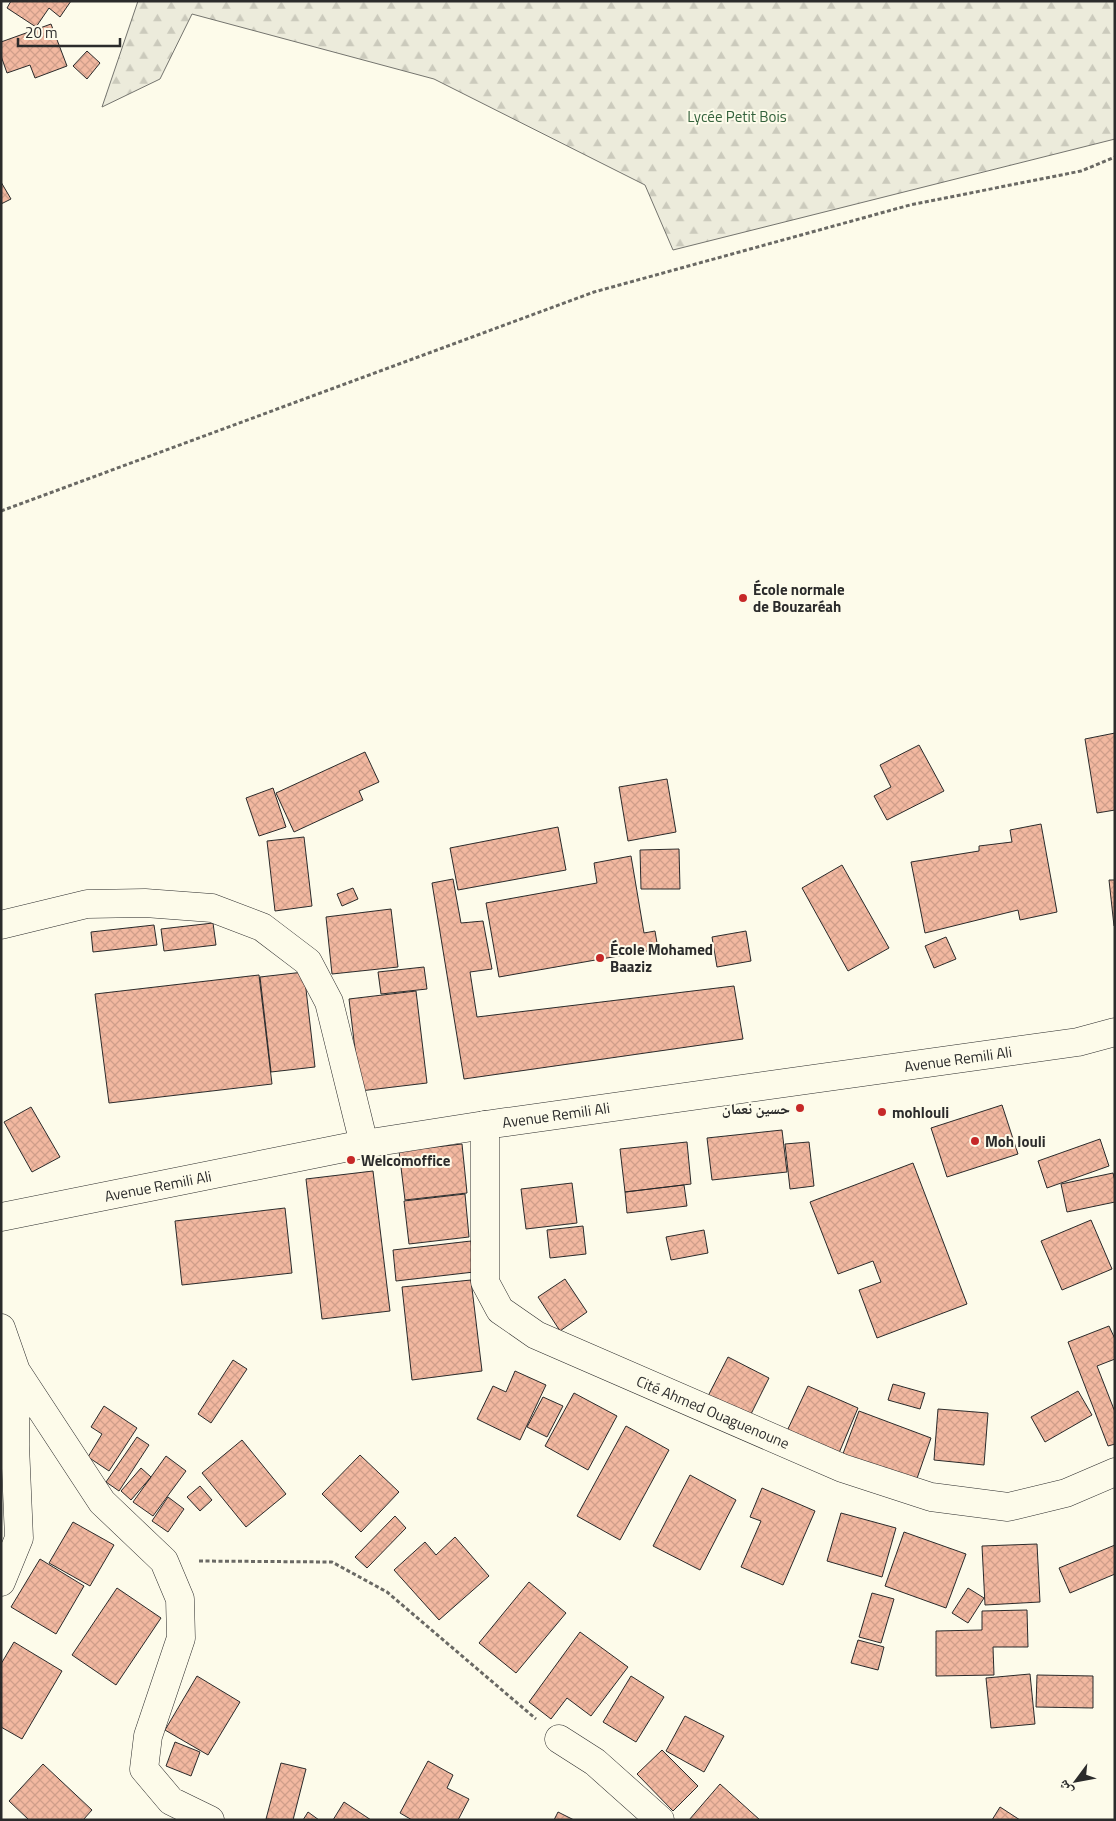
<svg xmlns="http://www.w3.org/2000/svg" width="1116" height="1821" viewBox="0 0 1116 1821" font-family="'Titillium Web','Noto Naskh Arabic',sans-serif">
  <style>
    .forest { fill: url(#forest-firs); stroke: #74746e }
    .building { fill: url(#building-cross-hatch); stroke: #2b2b2b }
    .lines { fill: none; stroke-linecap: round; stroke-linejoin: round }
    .street-casing { stroke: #2b2b2b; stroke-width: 29 }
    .primary-casing { stroke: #2b2b2b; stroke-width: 29 }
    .path { stroke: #6a6964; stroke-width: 3; stroke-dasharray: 4 2.5; stroke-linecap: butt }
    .street { stroke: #fdfbea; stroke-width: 28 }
    .primary { stroke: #fdfbea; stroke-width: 28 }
    .poi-dot { fill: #c62828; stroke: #fdfbea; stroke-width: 2 }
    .labels { text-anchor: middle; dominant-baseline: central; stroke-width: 4; stroke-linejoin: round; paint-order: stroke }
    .park-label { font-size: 15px; fill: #34623c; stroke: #fdfbea }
    .poi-label { font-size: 15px; font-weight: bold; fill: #2b2b2b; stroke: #fdfbea; text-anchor: start }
    .street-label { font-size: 15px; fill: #2b2b2b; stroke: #fdfbea }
  </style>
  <defs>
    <pattern id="forest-firs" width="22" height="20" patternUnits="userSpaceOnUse" patternTransform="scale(1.25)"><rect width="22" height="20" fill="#ecebdb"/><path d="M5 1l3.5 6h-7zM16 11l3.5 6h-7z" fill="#cbcabc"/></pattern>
    <pattern id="building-cross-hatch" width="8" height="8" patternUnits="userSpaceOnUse" patternTransform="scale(1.25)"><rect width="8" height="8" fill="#f2b8a0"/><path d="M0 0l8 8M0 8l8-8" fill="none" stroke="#d09e8a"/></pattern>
  </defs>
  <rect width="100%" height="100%" fill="#fdfbea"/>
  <path class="forest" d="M138 1H1115V139L673 250 645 185 434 79 192 14 160 79 102 107Z"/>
  <path class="building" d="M11 1H71L60 17 49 8 36 27 7 8Z
    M51 24 67 66 35 78 30 65 7 73 1 56V42Z
    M87 51 100 63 87 79 73 66Z
    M1 182 11 199 1 204Z
    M1115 733V810L1097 813 1085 739Z
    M919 745 944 791 887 820 874 796 891 787 880 765Z
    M365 752 379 782 359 791 363 800 294 832 276 793Z
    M667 779 676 832 628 841 619 787Z
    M273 788 286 827 259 836 246 798Z
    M1041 824 1057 912 1020 920 1018 910 925 933 911 862 979 851V846L1012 842 1010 830Z
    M558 827 566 870 458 890 450 848Z
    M304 837 312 906 275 911 267 841Z
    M679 849 680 889H641L640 850Z
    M631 856 644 933 655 931 658 949 499 977 486 903 597 883 594 863Z
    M842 865 889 948 848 971 802 888Z
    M453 879 461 923 483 921 492 969 470 972 477 1017 734 986 743 1039 464 1079 432 883Z
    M1109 880H1115V926H1114Z
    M353 888 358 899 342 906 337 894Z
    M391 909 398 967 332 974 326 917Z
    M213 923 216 945 164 951 161 929Z
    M154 925 157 945 93 952 91 932Z
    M746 931 751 961 717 967 712 937Z
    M946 937 956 959 934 968 925 946Z
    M424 967 427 989 381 994 378 972Z
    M304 972 315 1067 271 1072 260 977Z
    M259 975 272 1084 109 1103 95 994Z
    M416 991 427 1083 360 1091 349 999Z
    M1002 1105 1018 1154 947 1177 931 1128Z
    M31 1107 60 1157 32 1172 4 1122Z
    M782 1130 787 1172 712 1180 707 1138Z
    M1100 1139 1109 1166 1047 1188 1038 1161Z
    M687 1142 691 1184 625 1192 620 1149Z
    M809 1142 814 1186 790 1189 785 1144Z
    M462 1144 467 1193 405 1200 399 1151Z
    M913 1163 967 1304 877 1338 859 1290 881 1282 873 1261 838 1274 810 1202Z
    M373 1171 390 1311 322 1319 306 1179Z
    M1113 1173 1115 1181V1202L1067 1212 1061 1184Z
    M572 1183 577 1223 526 1229 521 1189Z
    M684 1185 687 1206 627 1213 625 1192Z
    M465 1194 469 1237 409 1244 404 1201Z
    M285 1208 292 1273 182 1285 175 1221Z
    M1091 1220 1112 1269 1062 1290 1041 1241Z
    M583 1226 586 1254 550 1258 547 1230Z
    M704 1230 708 1253 671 1260 666 1237Z
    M471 1241 474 1272 396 1281 393 1250Z
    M565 1279 587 1312 560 1331 538 1297Z
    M471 1280 482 1371 412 1380 402 1287Z
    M1109 1326 1115 1339V1359L1097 1366 1115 1412V1444L1108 1446 1068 1342Z
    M728 1357 769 1378 748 1420 706 1400Z
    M233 1360 247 1369 211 1423 198 1414Z
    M515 1371 546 1385 520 1440 477 1419 493 1386 506 1392Z
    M893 1384 925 1393 920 1409 888 1400Z
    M808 1386 858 1408 839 1453 787 1431Z
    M1078 1391 1092 1415 1045 1442 1031 1417Z
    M574 1393 617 1416 588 1470 545 1446Z
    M543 1397 563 1406 547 1437 527 1427Z
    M104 1406 137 1428 109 1471 88 1457 102 1434 91 1427Z
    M938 1409 988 1413 984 1465 934 1460Z
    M859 1411 931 1438 914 1487 841 1459Z
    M626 1426 669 1450 620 1540 577 1516Z
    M137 1437 149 1445 119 1491 106 1482Z
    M242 1440 286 1494 246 1527 202 1473Z
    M360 1455 399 1492 361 1532 322 1494Z
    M166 1456 186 1471 153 1516 133 1502Z
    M141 1468 151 1477 131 1500 121 1491Z
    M690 1475 736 1500 700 1570 653 1546Z
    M200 1486 212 1500 200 1511 187 1497Z
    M762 1488 815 1511 783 1585 741 1567 761 1521 750 1517Z
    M168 1497 184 1509 168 1532 152 1521Z
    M841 1513 896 1528 882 1577 827 1561Z
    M395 1516 406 1528 367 1568 355 1557Z
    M73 1522 114 1545 90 1586 49 1563Z
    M904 1532 966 1554 946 1608 885 1586Z
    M455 1537 489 1576 439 1620 394 1570 425 1542 436 1555Z
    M1037 1544 1040 1602 985 1605 982 1546Z
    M1115 1545V1574L1070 1593 1059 1568Z
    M40 1559 84 1586 56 1634 11 1607Z
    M529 1582 566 1613 516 1673 479 1643Z
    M117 1588 161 1618 116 1685 72 1655Z
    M968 1588 984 1598 968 1623 952 1613Z
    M872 1593 894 1599 881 1643 859 1637Z
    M1027 1610 1028 1647H993L994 1675 936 1676V1631L982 1630V1611Z
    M580 1632 628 1667 591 1716 567 1698 551 1719 529 1702Z
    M858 1640 884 1647 878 1670 851 1663Z
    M14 1642 62 1671 22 1739 1 1727V1664Z
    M1030 1674 1035 1724 991 1728 986 1678Z
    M1037 1675 1093 1676V1708L1036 1707Z
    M197 1676 240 1702 208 1755 165 1730Z
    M631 1676 664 1697 636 1742 603 1722Z
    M685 1716 724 1736 704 1772 666 1751Z
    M175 1742 200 1752 191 1776 166 1766Z
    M662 1750 698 1786 673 1811 637 1774Z
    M428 1761 453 1775 447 1788 469 1799 458 1820H412L400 1813Z
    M281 1763 306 1769 293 1820 266 1819Z
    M43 1764 92 1810 83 1820H29L9 1801Z
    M720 1784 760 1820H689Z
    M344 1802 371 1820H333Z
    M1000 1807 1020 1820H992Z
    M308 1812 319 1820H303Z
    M558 1812 574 1820H554Z"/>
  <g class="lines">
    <defs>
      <path id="street" d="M1 925 87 904 145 903 212 908 262 927 308 962 329 1002 364 1144
        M485 1125V1282L500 1310 536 1335 842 1468 931 1497 1008 1507 1066 1493 1115 1472
        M1 1328 16 1371 15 1445 19 1538 1 1582
        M16 1371 102 1502 164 1561 180 1599 181 1638 148 1736 144 1769 171 1801 210 1820
        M559 1739 595 1762 660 1820"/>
      <path id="primary" d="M1 1217 364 1144 485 1125 1078 1042 1115 1032"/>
    </defs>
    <use href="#street" class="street-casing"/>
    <use href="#primary" class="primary-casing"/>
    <path class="path" d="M1 511 594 292 910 205 1081 171 1115 157
      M199 1561 332 1562 387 1592 536 1719"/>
    <use href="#street" class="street"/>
    <use href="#primary" class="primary"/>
  </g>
  <g class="poi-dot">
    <circle cx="743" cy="598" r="5"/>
    <circle cx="600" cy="958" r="5"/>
    <circle cx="800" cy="1108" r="5"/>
    <circle cx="882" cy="1112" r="5"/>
    <circle cx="975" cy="1141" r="5"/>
    <circle cx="351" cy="1160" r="5"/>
  </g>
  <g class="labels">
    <g class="park-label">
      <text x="737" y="116">Lycée Petit Bois</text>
    </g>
    <g class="poi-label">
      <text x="753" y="589">École normale<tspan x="753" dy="17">de Bouzaréah</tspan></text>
      <text x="610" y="949">École Mohamed<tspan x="610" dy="17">Baaziz</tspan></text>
      <text x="790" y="1108" text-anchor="end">حسين نعمان</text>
      <text x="892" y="1112">mohlouli</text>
      <text x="985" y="1141">Moh louli</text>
      <text x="361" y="1160">Welcomoffice</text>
    </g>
    <g class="street-label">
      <text transform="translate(958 1059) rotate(-8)">Avenue Remili Ali</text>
      <text transform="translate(556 1115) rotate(-8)">Avenue Remili Ali</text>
      <text transform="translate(158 1186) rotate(-11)">Avenue Remili Ali</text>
      <text transform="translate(713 1412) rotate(23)">Cité Ahmed Ouaguenoune</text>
    </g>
  </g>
  <rect width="1116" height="1821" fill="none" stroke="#2b2b2b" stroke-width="5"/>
  <g transform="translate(1076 1781) rotate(238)" stroke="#fdfbea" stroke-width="4" paint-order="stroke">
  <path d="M0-4L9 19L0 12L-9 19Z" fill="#2b2b2b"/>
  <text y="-8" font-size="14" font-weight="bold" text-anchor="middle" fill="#2b2b2b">ش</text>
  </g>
  <path d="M18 38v8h102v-8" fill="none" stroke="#2b2b2b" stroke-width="2.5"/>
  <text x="25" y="38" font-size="15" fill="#2b2b2b" stroke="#fdfbea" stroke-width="4" paint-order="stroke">20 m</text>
</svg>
